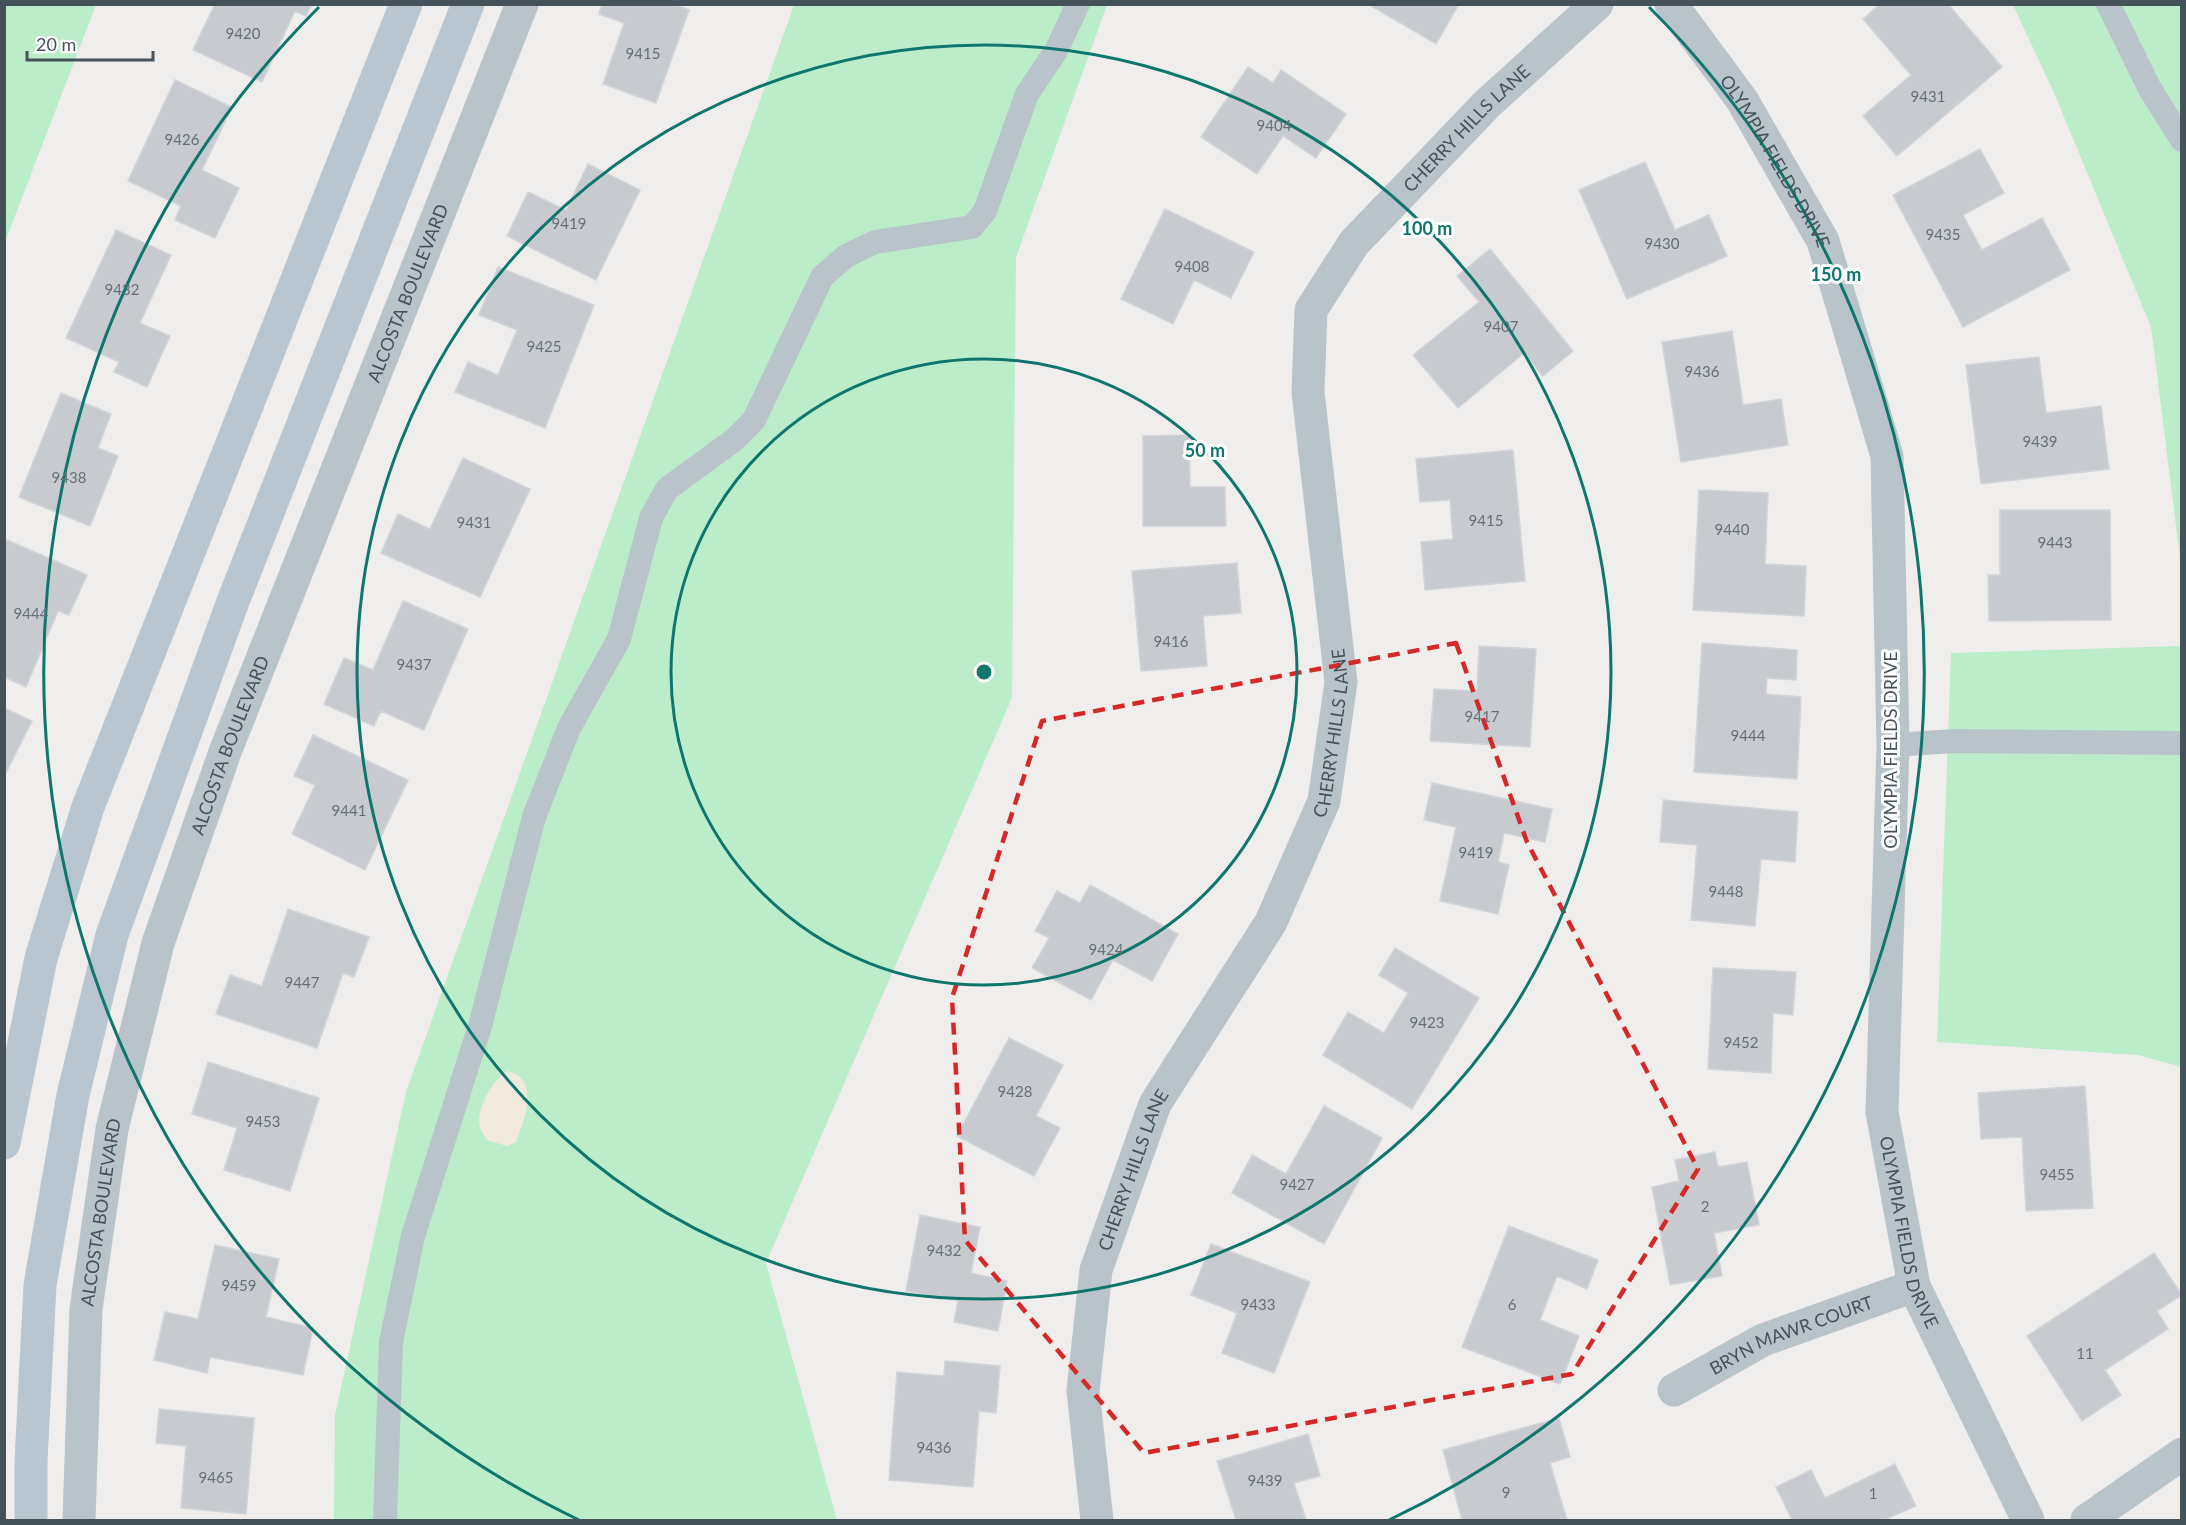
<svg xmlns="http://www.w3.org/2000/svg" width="2186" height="1525" viewBox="0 0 2186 1525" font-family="Lato,sans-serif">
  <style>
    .green { fill: #bcedca }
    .sand { fill: #f1e9de }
    .building { fill: #c7cbd0; stroke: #d1d4d9; stroke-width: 1.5 }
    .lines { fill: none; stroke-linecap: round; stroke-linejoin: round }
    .service { stroke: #b9c3ca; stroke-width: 24 }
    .minor { stroke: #b9c3ca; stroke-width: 33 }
    .secondary { stroke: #b9c6cf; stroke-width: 33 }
    .marked { fill: none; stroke: #d62828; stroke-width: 4.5; stroke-dasharray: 12 8; stroke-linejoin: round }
    .ring { fill: none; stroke: #0f766e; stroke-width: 3 }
    .labels { text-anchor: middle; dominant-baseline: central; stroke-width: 6; stroke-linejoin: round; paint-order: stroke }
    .number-label { font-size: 15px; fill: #667078 }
    .street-label { font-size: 18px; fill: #46525a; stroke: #fff }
    .centre { fill: #0f766e; stroke: #fff; stroke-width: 3 }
    .ring-label { font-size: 18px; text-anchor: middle; font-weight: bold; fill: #0f766e; stroke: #fff; stroke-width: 6; stroke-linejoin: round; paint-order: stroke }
  </style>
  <rect width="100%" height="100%" fill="#f0eded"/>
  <path class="green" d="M5 4 96 5 5 242 4 5Z
    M794 5H1107L1016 257 1012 698 766 1263 837 1520H334L335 1415 406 1092Z
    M2013 5H2181V566L2151 327 2054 93Z
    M2181 646V1067L2138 1055 1937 1042 1951 653Z"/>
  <path class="sand" d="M508 1071C541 1081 524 1120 516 1142L507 1146 487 1140C485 1136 481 1132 480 1127 475 1111 493 1078 508 1071Z"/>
  <path class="building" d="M215 4H312L306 16 295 11 262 82 193 50Z
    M602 4H673L689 10 656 103 603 84 624 23 599 14Z
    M1368 4H1459L1436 44Z
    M1880 4H1948L2002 67 1897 156 1863 116 1911 75 1863 19Z
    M1248 67 1273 83 1281 70 1346 114 1316 158 1283 136 1257 174 1201 137Z
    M175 80 232 107 202 170 239 188 215 238 175 220 181 206 128 181Z
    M1980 149 2004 193 1963 215 1982 250 2042 218 2070 270 1963 327 1893 195Z
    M1645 162 1675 230 1709 215 1727 256 1627 299 1579 190Z
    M588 164 640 190 596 280 507 236 528 192 566 210Z
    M1165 209 1254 252 1231 298 1194 280 1173 324 1121 299Z
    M116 230 171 255 140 323 170 336 147 387 114 372 119 362 66 338Z
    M1490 249 1573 351 1543 376 1524 353 1458 408 1413 355 1479 302 1457 276Z
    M498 267 594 305 545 428 455 392 468 362 498 375 517 330 479 315Z
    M1732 331 1743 405 1781 399 1788 445 1681 462 1662 342Z
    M2039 357 2046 413 2101 406 2109 469 1981 484 1966 365Z
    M61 393 111 414 98 448 118 456 90 526 19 497Z
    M1189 435 1190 487H1225L1226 526H1143V436Z
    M1513 450 1525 581 1425 590 1421 542 1453 539 1450 500 1420 502 1416 459Z
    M463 458 530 489 480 597 381 553 398 514 430 529Z
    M1699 490 1768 493 1765 564 1806 566 1804 616 1693 610Z
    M2000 510H2110L2111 620 1989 621 1988 575H2000Z
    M5 539 87 575 69 615 58 611 26 687 4 677Z
    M1237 563 1241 613 1203 616 1207 666 1141 671 1132 571Z
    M403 601 468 629 424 730 381 711 374 726 324 704 344 658 373 670Z
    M1702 643 1797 650 1796 680 1767 678 1766 694 1801 697 1797 779 1694 772Z
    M1479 646 1536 649 1530 747 1430 741 1434 689 1477 691Z
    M4 708 32 721 4 777Z
    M313 735 408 780 365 870 292 834 315 785 294 776Z
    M1432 783 1552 809 1545 842 1504 833 1498 862 1509 865 1498 914 1440 901 1456 827 1424 820Z
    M1663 800 1798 812 1795 862 1761 859 1755 926 1691 920 1697 845 1660 842Z
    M1090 885 1178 934 1152 981 1113 960 1091 1000 1032 968 1049 938 1035 931 1057 891 1080 903Z
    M288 909 369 937 354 977 343 973 317 1048 216 1014 230 975 262 986Z
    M1395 948 1479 998 1412 1109 1323 1055 1348 1012 1384 1033 1408 993 1379 975Z
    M1713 968 1796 972 1793 1015 1773 1013 1771 1073 1708 1069Z
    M1009 1038 1063 1065 1036 1116 1060 1128 1034 1176 957 1136Z
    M208 1062 319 1098 290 1191 224 1170 237 1128 192 1114Z
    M2085 1086 2093 1208 2026 1211 2022 1137 1981 1139 1978 1093Z
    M1324 1106 1382 1138 1324 1244 1232 1193 1252 1155 1286 1174Z
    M1715 1152 1718 1167 1747 1162 1759 1225 1714 1233 1722 1276 1670 1285 1652 1187 1679 1181 1675 1160Z
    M920 1215 980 1227 971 1273 1007 1281 998 1331 954 1322 958 1301 906 1291Z
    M1509 1226 1598 1260 1587 1289 1557 1276 1540 1320 1579 1336 1560 1384 1462 1347Z
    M1211 1244 1310 1282 1274 1373 1222 1353 1237 1313 1191 1295Z
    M215 1245 279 1259 266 1317 313 1328 303 1375 210 1357 207 1373 154 1360 165 1312 198 1319Z
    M2154 1253 2182 1295 2157 1311 2168 1329 2105 1370 2121 1395 2082 1421 2027 1336Z
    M945 1361 1000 1366 996 1413 979 1411 973 1487 889 1480 897 1372 944 1376Z
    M159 1409 254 1418 246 1514 181 1508 186 1446 156 1443Z
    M1559 1418 1570 1457 1550 1463 1567 1520H1462L1443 1450Z
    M1308 1434 1320 1476 1294 1483 1306 1520H1236L1217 1461Z
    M1895 1464 1916 1506 1884 1520H1792L1776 1487 1811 1470 1825 1498Z"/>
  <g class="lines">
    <path class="service" d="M2108 4 2150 89 2182 140
      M1893 745 1955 741 2182 743
      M385 1520 391 1342 413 1236 480 1026 534 817 569 728 619 639 651 518 667 489 734 440 754 420 822 277 846 256 875 242 972 227 985 211 1027 94 1056 51 1078 4"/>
    <g class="minor">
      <path id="s1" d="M1671 4 1742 100 1823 241 1887 456 1893 745 1882 1112 1914 1286 2028 1520"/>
      <path id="s2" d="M1674 1390 1763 1340 1914 1286"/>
      <path id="s3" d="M79 1520 86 1309 112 1129 158 943 225 752 522 4"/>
      <path id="s4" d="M1097 1520 1083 1391 1096 1270 1155 1104 1271 922 1324 801 1341 682 1308 392 1311 310 1354 243 1487 104 1597 4"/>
      <path d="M2087 1520 2182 1454"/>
    </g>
    <path class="secondary" d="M4 1143 41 958 88 807 406 4
      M31 1520V1461L40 1285 73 1095 112 935 232 604 468 4"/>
  </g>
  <path class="marked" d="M1456 643 1527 842 1698 1169 1572 1374 1144 1453 965 1240 952 998 1042 721Z"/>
  <g class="ring">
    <circle cx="984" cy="672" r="313"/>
    <circle cx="984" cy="672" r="627"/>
    <path d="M579 1520A940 940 0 0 1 319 7M1649 7A940 940 0 0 1 1389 1520"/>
  </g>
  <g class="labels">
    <g class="number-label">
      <text x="243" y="33">9420</text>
      <text x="643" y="53">9415</text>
      <text x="1928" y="96">9431</text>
      <text x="1274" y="125">9404</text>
      <text x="182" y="139">9426</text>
      <text x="569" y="223">9419</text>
      <text x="1943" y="234">9435</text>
      <text x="1662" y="243">9430</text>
      <text x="1192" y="266">9408</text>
      <text x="122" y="289">9432</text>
      <text x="1501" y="326">9407</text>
      <text x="544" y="346">9425</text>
      <text x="1702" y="371">9436</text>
      <text x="2040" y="441">9439</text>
      <text x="69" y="477">9438</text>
      <text x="1486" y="520">9415</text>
      <text x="474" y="522">9431</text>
      <text x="1732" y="529">9440</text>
      <text x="2055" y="542">9443</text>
      <text x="31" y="613">9444</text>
      <text x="1171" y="641">9416</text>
      <text x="414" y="664">9437</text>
      <text x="1482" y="716">9417</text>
      <text x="1748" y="735">9444</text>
      <text x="349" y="810">9441</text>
      <text x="1476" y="852">9419</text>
      <text x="1726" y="891">9448</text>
      <text x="1106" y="949">9424</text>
      <text x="302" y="982">9447</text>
      <text x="1427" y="1022">9423</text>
      <text x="1741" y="1042">9452</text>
      <text x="1015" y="1091">9428</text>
      <text x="263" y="1121">9453</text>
      <text x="2057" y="1174">9455</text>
      <text x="1297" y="1184">9427</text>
      <text x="1705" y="1206">2</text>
      <text x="944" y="1250">9432</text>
      <text x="239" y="1285">9459</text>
      <text x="1258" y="1304">9433</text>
      <text x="1512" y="1304">6</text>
      <text x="2085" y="1353">11</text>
      <text x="934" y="1447">9436</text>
      <text x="216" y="1477">9465</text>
      <text x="1265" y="1480">9439</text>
      <text x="1506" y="1492">9</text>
      <text x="1873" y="1493">1</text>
    </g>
    <g class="street-label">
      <text stroke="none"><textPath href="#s4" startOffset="1510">CHERRY HILLS LANE</textPath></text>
      <text stroke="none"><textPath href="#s1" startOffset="189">OLYMPIA FIELDS DRIVE</textPath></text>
      <text stroke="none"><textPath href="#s3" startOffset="1281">ALCOSTA BOULEVARD</textPath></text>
      <text stroke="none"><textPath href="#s4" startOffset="844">CHERRY HILLS LANE</textPath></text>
      <text stroke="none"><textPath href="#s3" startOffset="795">ALCOSTA BOULEVARD</textPath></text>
      <text transform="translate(1890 750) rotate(-90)">OLYMPIA FIELDS DRIVE</text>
      <text stroke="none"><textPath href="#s4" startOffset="358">CHERRY HILLS LANE</textPath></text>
      <text stroke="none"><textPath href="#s3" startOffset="309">ALCOSTA BOULEVARD</textPath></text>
      <text stroke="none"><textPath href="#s1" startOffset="1286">OLYMPIA FIELDS DRIVE</textPath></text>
      <text stroke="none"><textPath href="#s2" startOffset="130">BRYN MAWR COURT</textPath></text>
    </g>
  </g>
  <circle cx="984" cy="672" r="9" class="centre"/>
  <g class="ring-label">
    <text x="1427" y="235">100 m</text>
    <text x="1836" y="281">150 m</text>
    <text x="1205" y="457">50 m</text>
  </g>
  <rect width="2186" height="1525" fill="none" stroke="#46525a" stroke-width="12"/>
  <path d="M27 51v9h126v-9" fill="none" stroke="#46525a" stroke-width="3"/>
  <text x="36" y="51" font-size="18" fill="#46525a" stroke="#ffffff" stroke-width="4.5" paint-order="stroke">20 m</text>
</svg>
